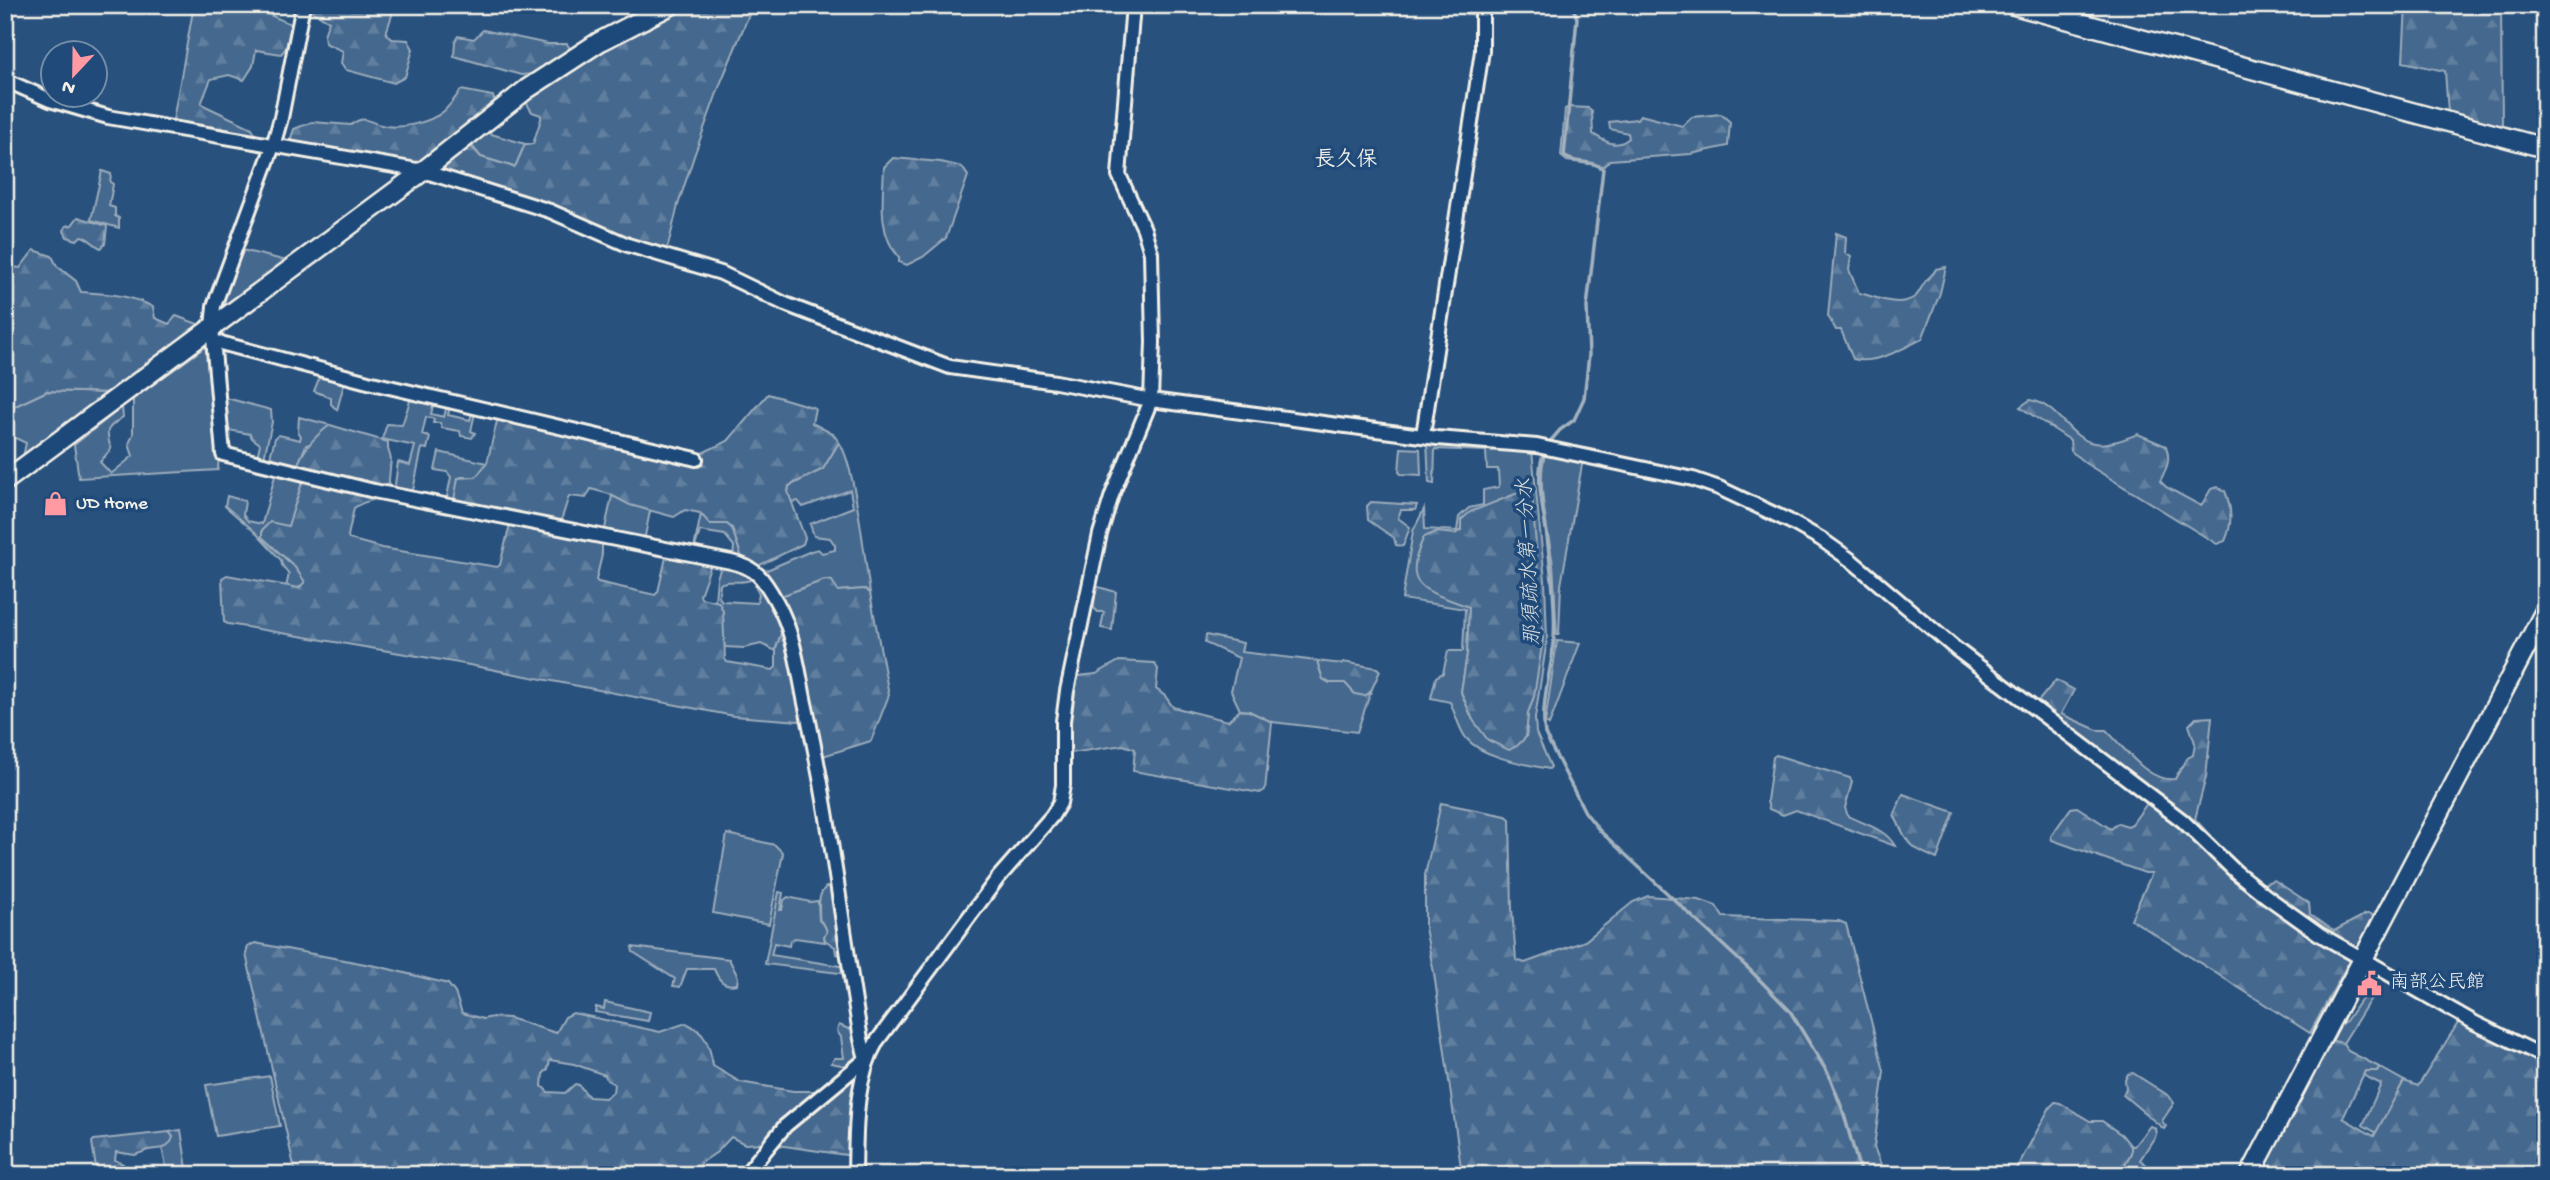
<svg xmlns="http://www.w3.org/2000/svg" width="2550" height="1180" viewBox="0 0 2550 1180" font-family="'Gochi Hand','Klee One',sans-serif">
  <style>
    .grass { fill: #45688e; stroke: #9cacbb; stroke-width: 2; fill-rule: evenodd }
    .forest { fill: url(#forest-firs); stroke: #9cacbb; stroke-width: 2; fill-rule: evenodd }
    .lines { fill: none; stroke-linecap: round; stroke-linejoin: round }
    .stream { stroke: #a4b2be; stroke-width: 3.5 }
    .street-casing { stroke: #f4f1e8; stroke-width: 18 }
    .secondary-casing { stroke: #f4f1e8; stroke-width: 23 }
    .street { stroke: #1f4a7a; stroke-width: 12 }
    .secondary { stroke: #1f4a7a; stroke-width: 18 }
    .labels { text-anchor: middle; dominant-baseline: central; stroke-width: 7; stroke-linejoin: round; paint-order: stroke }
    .poi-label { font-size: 19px; fill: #f4f1e8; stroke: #1f4a7a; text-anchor: start }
    .neighbourhood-label { font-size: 21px; font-weight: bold; fill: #f4f1e8; stroke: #1f4a7a }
    .water-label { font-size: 21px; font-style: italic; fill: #d9dcda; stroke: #1f4a7a }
  </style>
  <defs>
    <pattern id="forest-firs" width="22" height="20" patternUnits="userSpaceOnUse" patternTransform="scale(1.75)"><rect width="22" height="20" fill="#45688e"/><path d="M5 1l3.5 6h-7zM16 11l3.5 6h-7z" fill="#607e9e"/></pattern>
  </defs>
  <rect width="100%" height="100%" fill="#28517e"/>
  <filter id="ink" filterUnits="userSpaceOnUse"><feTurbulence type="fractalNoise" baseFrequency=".0143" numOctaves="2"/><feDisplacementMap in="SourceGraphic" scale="14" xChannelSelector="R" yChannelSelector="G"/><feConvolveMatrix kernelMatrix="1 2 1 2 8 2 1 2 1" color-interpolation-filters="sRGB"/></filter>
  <g filter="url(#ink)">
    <path class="grass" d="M488 133 525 144 516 165 514 167 481 157 473 147H467Z
      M102 171 111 174 110 182 113 184 109 206 115 208V216L119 218V228L91 220Z
      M242 250 287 261 223 310 218 307 238 251Z
      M208 345 219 452 218 470 79 478 74 445 122 407 123 417C106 429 105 429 111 449L100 462 111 474 133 456 129 444 133 434V399Z
      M322 374 345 380 337 410 331 404V398L314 391 320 376Z
      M47 391 114 393 23 457 26 443 5 433V408H11Z
      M412 395 434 401 431 414 444 417 447 405 450 406 448 415 470 420 472 413H475L471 431 475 433 472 438 461 436 460 431 442 428 440 423H433L434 419 426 417 422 435 430 437 427 449 422 448 412 495 394 492 398 462 410 465 415 446 382 439 387 424 402 425Z
      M219 396 271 410 272 422 264 458 257 457 260 444 252 438 250 434 229 430 227 432Z
      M299 417 330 425 313 443 306 445 297 467 269 461 275 438 279 435 300 440 301 436 298 432Z
      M1427 440 1532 451 1545 580 1547 640 1535 718 1536 733 1551 767 1549 769C1525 764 1483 758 1466 738 1459 729 1455 713 1450 702L1431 698 1436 677 1443 673 1448 651H1463L1465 609 1402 599 1413 531 1424 509 1425 529 1457 531 1459 517 1469 508 1483 505V490L1499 487 1498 469H1487L1486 451 1435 449 1434 484 1429 483ZM1523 491 1532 495 1534 696 1528 713 1526 737 1473 720 1461 692 1467 654 1469 607 1443 597 1436 532 1455 534 1461 530 1471 512Z
      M839 442C855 464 865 561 870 593L865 589 837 591 825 580 781 596 780 599 762 572 811 551 818 549 822 553 835 550V545L830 538 814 536 810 524 853 507 850 490 803 507 798 501 792 502 788 492 789 486 823 469Z
      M1401 448 1420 449 1421 475 1401 474 1399 472Z
      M439 452 487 463 476 477H461L456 504 446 502 451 477 447 472 435 470Z
      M1546 452 1583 459 1561 585 1559 635H1557C1555 612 1555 588 1553 565 1549 534 1535 481 1546 452Z
      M276 472 303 477V480L288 527 262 537 294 566 306 581 299 588 286 587 289 574 282 565 281 560 254 531 225 506 227 496 245 501 243 515 248 521 262 524Z
      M612 496 650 511 644 541 604 533Z
      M701 514 711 524H727L732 528 743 561 733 559 734 546 725 535 700 531 693 553Z
      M722 564 752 575 750 580C740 584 730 579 720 584L719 597 722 601 757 603 759 594 755 586 757 583H760L784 628 776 651 761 644 744 648 725 647 715 601 717 578Z
      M1095 586 1116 592 1112 630 1101 628 1104 612H1098L1094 608Z
      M1206 635 1243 643 1241 652 1317 661 1323 679 1330 683H1345L1365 696 1371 691 1357 732 1272 722 1249 711 1240 710 1231 691 1239 658 1205 643Z
      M1557 641 1580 643 1549 725 1545 723 1546 716Z
      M727 834 775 845 783 853 769 924 713 913Z
      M779 892 783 893 780 910H782L784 900 788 897 810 902 818 901 819 920 825 926 827 932 824 936 825 942 795 938 790 941 789 946 774 943 771 955 846 967 848 974 765 964Z
      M632 947 729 959 738 977 737 984C724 987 719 981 714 969H687L680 987 673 986 675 979 633 952Z
      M2369 994 2373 995 2343 1043 2326 1044 2336 1026 2346 1021 2359 1002Z
      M605 1002 650 1012 648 1021 595 1012 596 1007 604 1009Z
      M839 1025 856 1032 861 1057 851 1067 831 1063 835 1058H844L841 1037 837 1031Z
      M2379 1067 2404 1081 2377 1133 2363 1125 2381 1084 2363 1075 2365 1071H2377Z
      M270 1076 280 1126 216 1136 206 1085Z
      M2150 1126 2155 1128 2156 1135 2140 1160 2147 1165 2142 1175H2119L2131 1153V1146H2134Z
      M181 1130 188 1175H168L162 1148 173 1137 169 1132Z"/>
    <path class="forest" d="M194 5H247L291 24 286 48 281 54 256 50 253 66 244 80 229 75 211 79 201 104 252 128 257 138 175 124 173 120Z
      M309 5H390L393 12 386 33 392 39 408 40 413 49 405 77 394 83 346 70 341 63 343 51 325 43 324 35 329 21 313 12Z
      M687 5H753L721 82 694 156 678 205 668 246 663 252 440 171 467 147H472L481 157 514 167 516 165 525 144H533L541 119V115L532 112 526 102C577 65 630 33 687 5Z
      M2406 5H2501L2502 128 2448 113 2445 71 2403 62Z
      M483 30 548 44H567L571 50 570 55 532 74 521 75 454 56 455 41 458 36 474 39Z
      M461 90 493 96 495 103 472 125 411 171 289 144 294 129 312 122 351 125C364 114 368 122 381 125 398 130 430 123 444 111 450 105 456 97 461 90Z
      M1569 107 1588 108 1592 112 1593 134C1606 142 1617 149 1629 138L1628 133 1610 129 1609 122 1637 119 1640 115 1682 126 1692 117 1721 114 1730 122 1728 146 1691 154 1610 160 1604 166 1567 161 1561 156 1565 109Z
      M893 158 941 162 962 167 968 176 946 238 923 257 907 265 899 262V257C877 234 883 197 884 167Z
      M78 217 107 226 105 244 101 248C93 245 90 238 81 236L77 240 67 237 64 231 66 226 72 225Z
      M1836 233 1846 237 1845 253 1851 257 1849 270 1859 293C1877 297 1900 309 1916 296 1920 292 1921 287 1925 282 1929 276 1933 276 1936 269L1946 267 1940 293 1922 339C1902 349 1876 365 1853 359L1841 330H1836L1828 316Z
      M34 250 52 256 57 266 76 281 81 292C106 294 130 294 153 307L155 318 169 324 176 316 198 324 201 328 114 393 47 391 11 408H5V266L20 268Z
      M768 394 815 408 812 423 833 434 839 442 823 469 789 486 788 492 805 538 803 544 756 567 743 561 732 528 727 524H710L700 513 685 510 674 517 630 505 609 494 591 489 586 498 569 496 560 524 456 504 454 500 458 478 476 477 487 463 498 417 687 460 728 441Z
      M2030 400C2058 404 2069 439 2094 443 2107 446 2125 439 2138 434L2166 446C2171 460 2167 468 2160 481L2166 487 2201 506 2211 489 2218 487 2225 491C2232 508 2233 524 2225 541L2217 544 2085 463 2071 451 2070 440 2020 407Z
      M330 425 388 442V449L391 459 388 489C373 505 367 498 354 508L348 536 349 539 382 548 497 567 500 565 511 520 602 539V555L596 580 598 582 655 595 658 592 667 553 711 564 700 595 701 598 719 602 723 611 725 659 727 662 773 670 776 667V648L787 615 780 599 781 596 825 580 832 581 838 591 865 589 870 593 889 695 871 741 823 756 812 722 734 716 459 663 228 624 224 622 222 578 227 575 299 588 305 582 294 566 262 537V530L270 522 288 526 303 480 302 473 297 467C303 449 315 436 330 425Z
      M1523 491 1532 494 1543 639 1534 696 1528 713 1526 737 1517 746 1509 750 1488 740 1473 720 1461 692 1467 654 1469 607C1426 590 1399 589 1424 537L1436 532 1455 534 1461 530V520L1470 512Z
      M1371 502 1417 505 1415 510H1401L1398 518 1410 527 1403 546 1396 545 1394 538 1368 520 1367 506Z
      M1119 661 1154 663 1158 669 1156 689 1165 696 1173 707 1228 721 1240 710 1249 711 1272 722 1265 790 1260 793 1133 771 1135 749 1123 745 1071 753 1067 750 1066 722 1073 680 1078 676 1096 674Z
      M1317 661 1342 664 1343 662 1377 668 1380 671 1371 691 1365 696 1355 694 1345 683H1330L1323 679Z
      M2056 680 2074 690 2061 714 2097 730H2106C2124 747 2148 783 2175 779L2186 759 2193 755 2195 743 2189 725 2196 718 2212 717 2206 777 2195 819 2228 855 2260 885 2274 880 2309 903 2310 914 2334 931 2366 914H2371L2377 921 2352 965H2347L2310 1033 2131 919 2152 873H2145L2052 840 2051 836 2071 808 2077 807 2111 829 2118 823 2128 826 2132 824 2148 802 2035 705Z
      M1776 755 1850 778 1852 782 1845 808 1848 816C1864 824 1886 829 1895 846L1796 810 1783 815 1769 809 1767 801 1773 757Z
      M1903 794 1954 812 1937 859C1904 844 1910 846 1894 815Z
      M1441 803 1506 816 1510 819 1512 909 1516 960 1525 963 1585 941 1633 902 1648 896 1699 900 1716 906 1723 917 1839 921 1846 924 1884 1071 1874 1147 1885 1175H1462L1434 973 1425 928V875Z
      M826 887H834L844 956 836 954 835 947 825 940 824 936 827 932 825 926 819 920C820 907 816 897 826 887Z
      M255 943 381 967 448 984 455 993 462 1013 483 1019 493 1017 509 1018 556 1033 565 1017 573 1013 660 1032 686 1023C706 1032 710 1046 713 1066L740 1082 793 1091H819L862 1067 853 1156 764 1143 745 1144 731 1137 717 1152 701 1163 698 1175H296L246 954 248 946ZM550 1060 574 1064 605 1075 607 1080 614 1084 613 1092 605 1098 589 1097 579 1085 575 1084 565 1093 548 1092 542 1086 543 1074 548 1069Z
      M2462 1022 2545 1061V1175H2257L2326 1044 2333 1041 2343 1043 2348 1051 2379 1067 2377 1071H2365L2343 1118 2374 1136 2404 1081 2418 1086 2458 1023Z
      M2133 1073 2169 1096 2174 1103 2162 1121 2166 1126 2164 1129 2123 1095 2126 1088 2125 1080 2128 1074Z
      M2055 1102 2060 1103 2090 1121H2102L2122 1135 2131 1146V1153L2119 1175H2013L2050 1107Z
      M169 1132 173 1137 171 1142 164 1148 148 1150 135 1155 116 1152 115 1160 123 1164 125 1175H97L92 1142 94 1140Z"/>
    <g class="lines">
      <path class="stream" d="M1547 445 1560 430 1574 420 1584 398 1589 355 1587 307 1603 169C1592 159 1575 165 1564 156L1577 18 1572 5
        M1544 452C1534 477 1544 512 1547 537 1551 571 1556 605 1554 639 1552 670 1540 702 1545 734L1585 812 1600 831 1751 971 1790 1011 1829 1075 1843 1111 1861 1175"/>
      <defs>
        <path id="street" d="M303 5 281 118 273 146 214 306 212 327 223 454 374 491 731 562C756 567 764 579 776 601 794 632 798 669 805 703 830 814 842 927 861 1039L866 1059
          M5 80 50 100 108 117 423 171 550 211 628 245 721 273 785 304 950 367 1056 382 1151 400 1346 426 1437 438 1537 446 1693 479 1719 488 1789 521 1821 539 1852 561 1956 649 2183 821 2236 872 2266 896 2319 934 2475 1023 2545 1057
          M213 341 368 382 696 459
          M1423 435 1482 51V5
          M745 1175 785 1126 866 1059
          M855 1175C856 1131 854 1080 877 1041L998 878 1052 816 1060 803 1063 785V721L1067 691 1100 534 1112 495 1151 400 1153 342 1151 253 1144 229 1119 175 1133 5"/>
        <path id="secondary" d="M2014 5 2545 148
          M5 481 423 171 527 89 599 42 671 5
          M2250 1175 2545 611"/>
      </defs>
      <use href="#street" class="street-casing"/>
      <use href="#secondary" class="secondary-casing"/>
      <use href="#street" class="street"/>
      <use href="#secondary" class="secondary"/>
    </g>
  </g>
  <defs>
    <symbol id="shop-bare" viewBox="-9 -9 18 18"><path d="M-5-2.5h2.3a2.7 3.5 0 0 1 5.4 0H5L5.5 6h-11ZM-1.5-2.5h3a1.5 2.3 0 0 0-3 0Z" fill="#ff9aa2" stroke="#1f4a7a" stroke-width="2.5" paint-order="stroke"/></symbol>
    <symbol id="civic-bare" viewBox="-9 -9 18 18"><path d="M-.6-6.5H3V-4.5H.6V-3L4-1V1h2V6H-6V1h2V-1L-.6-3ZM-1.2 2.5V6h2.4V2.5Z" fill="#ff9aa2" stroke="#1f4a7a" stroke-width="2.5" paint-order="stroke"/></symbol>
  </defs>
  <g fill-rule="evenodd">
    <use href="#shop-bare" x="38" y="486" width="35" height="35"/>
    <use href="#civic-bare" x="2352" y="966" width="35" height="35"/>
  </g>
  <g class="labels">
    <g class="poi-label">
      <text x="76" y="504">UD Home</text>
      <text x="2390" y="983">南部公民館</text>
    </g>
    <g class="neighbourhood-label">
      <text x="1346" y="161">長久保</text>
    </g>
    <g class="water-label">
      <text transform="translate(1531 562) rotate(-93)">那須疏水第一分水</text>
    </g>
  </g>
  <rect width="2550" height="1180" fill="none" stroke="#1f4a7a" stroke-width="28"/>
  <rect x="14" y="14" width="2522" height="1152" fill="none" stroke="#f4f1e8" stroke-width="2.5" filter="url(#ink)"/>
  <g transform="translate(74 74) rotate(202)"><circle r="33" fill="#1f4a7a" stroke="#748da6" stroke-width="2"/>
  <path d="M0-5L12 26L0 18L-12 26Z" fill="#ff9aa2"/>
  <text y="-10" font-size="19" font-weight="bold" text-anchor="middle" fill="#f4f1e8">N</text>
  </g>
</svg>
